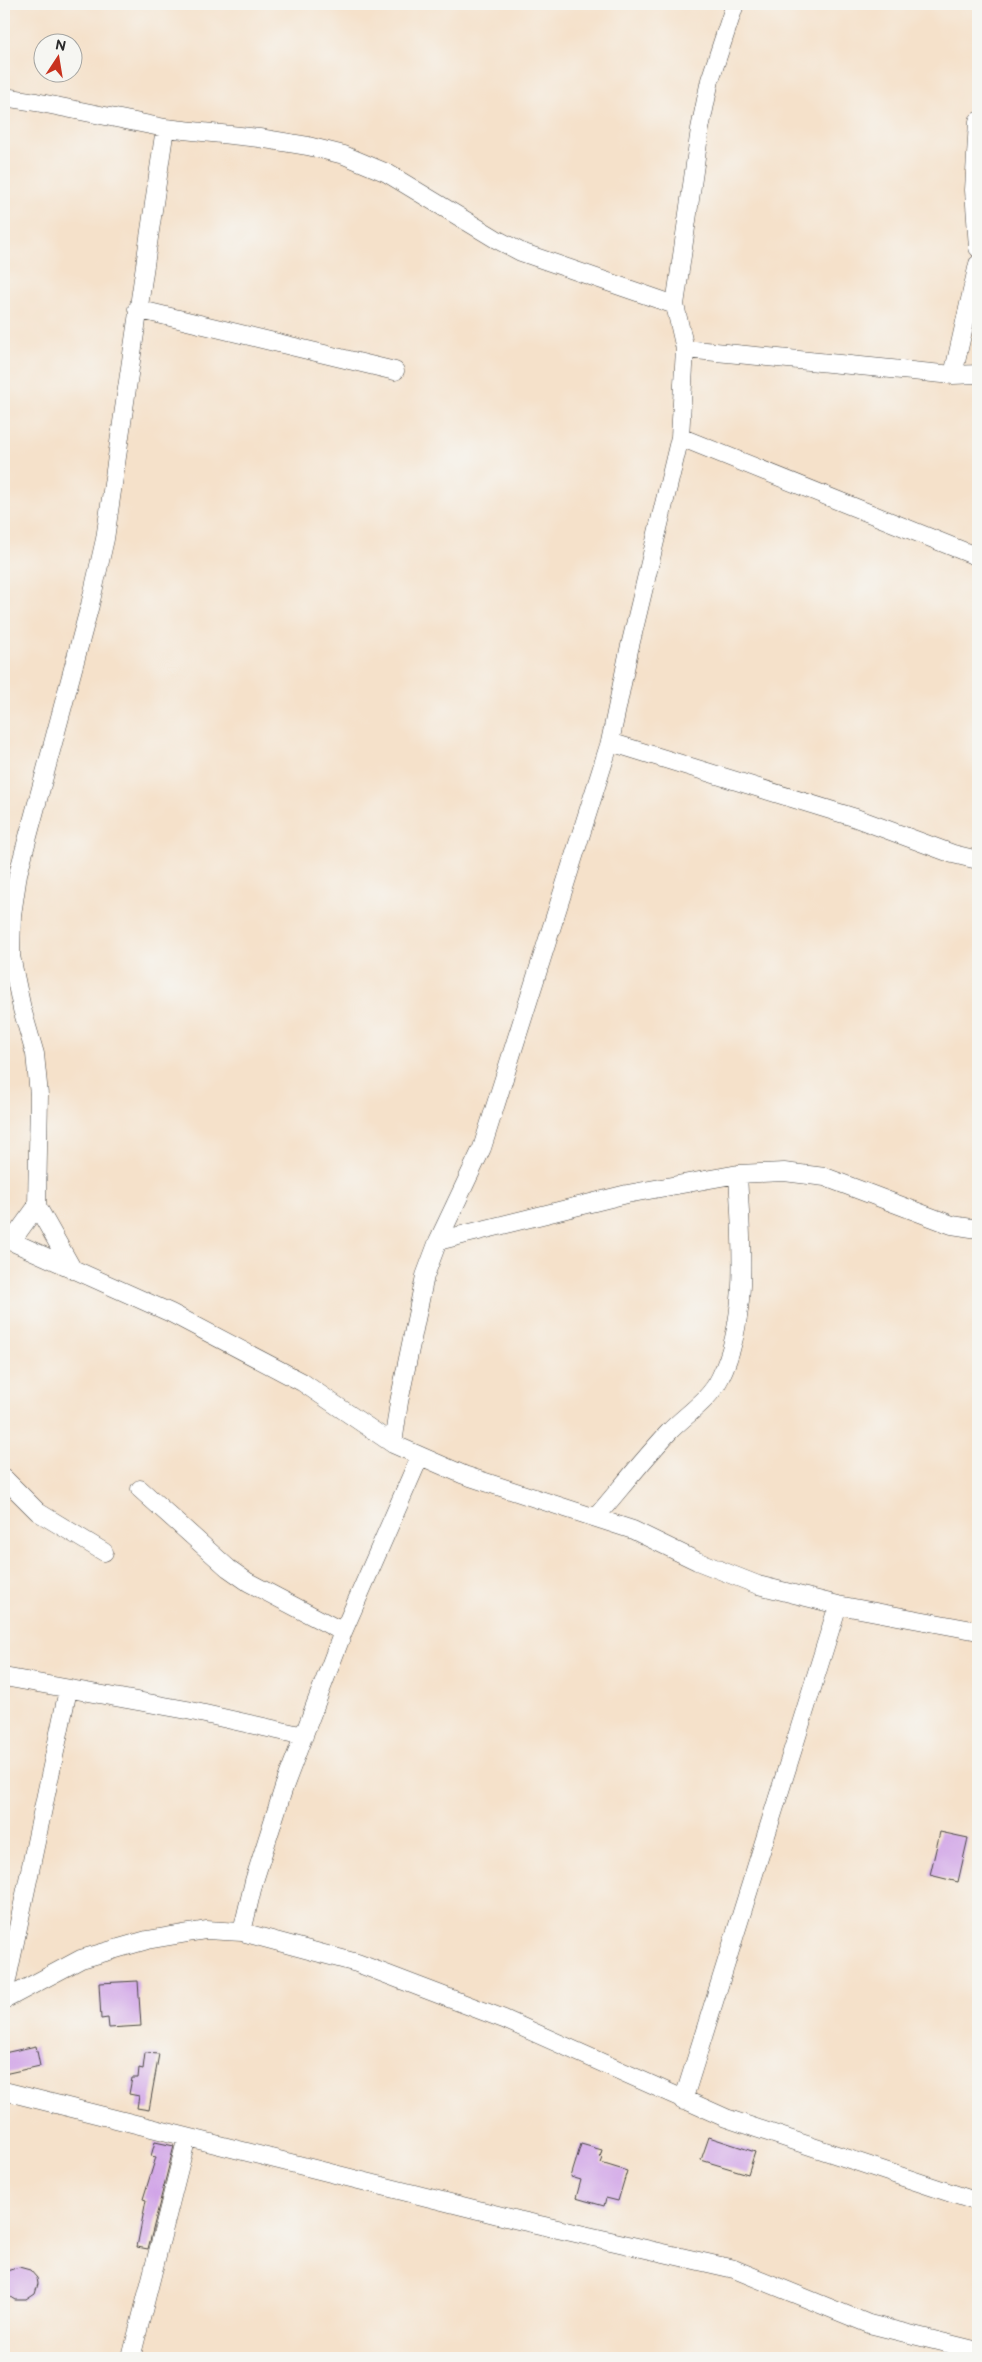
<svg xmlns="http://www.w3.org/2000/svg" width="982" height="2362" viewBox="0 0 982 2362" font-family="'Balsamiq Sans',sans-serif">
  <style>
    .building { fill: #d0a3e7 }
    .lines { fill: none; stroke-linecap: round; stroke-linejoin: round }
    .minor-casing { stroke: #494643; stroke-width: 19 }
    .minor { stroke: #fff; stroke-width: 18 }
  </style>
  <rect width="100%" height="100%" fill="#f6f6f2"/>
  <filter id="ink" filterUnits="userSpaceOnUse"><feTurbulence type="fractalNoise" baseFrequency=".02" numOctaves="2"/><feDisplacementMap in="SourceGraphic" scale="10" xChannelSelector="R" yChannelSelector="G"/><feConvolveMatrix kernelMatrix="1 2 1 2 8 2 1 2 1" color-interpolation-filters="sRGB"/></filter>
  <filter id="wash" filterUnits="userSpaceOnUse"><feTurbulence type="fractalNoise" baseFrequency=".0096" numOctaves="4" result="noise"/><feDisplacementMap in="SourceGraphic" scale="20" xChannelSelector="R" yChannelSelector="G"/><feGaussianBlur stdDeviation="1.12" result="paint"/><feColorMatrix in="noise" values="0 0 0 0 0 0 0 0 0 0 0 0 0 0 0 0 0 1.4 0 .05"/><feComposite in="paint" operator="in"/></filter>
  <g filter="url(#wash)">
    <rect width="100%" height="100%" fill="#f5e1ca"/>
    <g id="blocks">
      <path class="building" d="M940 1832 968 1838 958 1882 930 1875Z
        M138 1981 141 2026 109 2028 108 2018 101 2019 99 1983Z
        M36 2046 40 2066 4 2074V2053Z
        M145 2053 159 2054 149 2110 137 2108 139 2096 129 2094 132 2078H138L139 2068 143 2069Z
        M709 2137 755 2152 748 2174 701 2160Z
        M155 2142 174 2146 148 2249 137 2247 146 2200 143 2199 156 2157 151 2156Z
        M581 2144 602 2150 600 2157 603 2158 601 2163 627 2171 618 2201 606 2198 604 2206 576 2198 581 2180 571 2177Z
        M19 2267 30 2270 37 2278 38 2284 35 2294 26 2300H15L4 2293V2272Z"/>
    </g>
  </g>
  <g filter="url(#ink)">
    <use href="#blocks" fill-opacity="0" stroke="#494643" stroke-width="1"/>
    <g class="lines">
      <defs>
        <path id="minor" d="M4 97 36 102 165 128 259 138 308 146 344 155 387 173 496 239 521 252 675 305
          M978 121 974 190 978 248
          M137 309 395 371
          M685 349 953 375 978 374
          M953 375 978 264
          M680 437 978 557
          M610 742 853 817 953 854 978 860
          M4 1238 171 1313 302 1382 393 1444 464 1475 633 1530 697 1561 758 1585 838 1605 978 1631
          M438 1241 627 1194 738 1174 784 1172 825 1177 952 1225 978 1229
          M11 1242 37 1206
          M73 1270 37 1206 39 1095 35 1054 22 1009 11 956 12 915 18 874 90 605 105 539 165 128
          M393 1444 399 1402 425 1276 438 1241 482 1148 610 742 629 650 680 437 685 349 675 305 700 129 710 80 735 4
          M4 1478 38 1512 104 1552
          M140 1489 228 1568 248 1582 343 1632
          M596 1517C620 1489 643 1460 668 1433 685 1415 709 1401 720 1378 750 1317 741 1239 738 1174
          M4 1677 187 1710 304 1736
          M242 1932 357 1963 504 2019 726 2118 978 2202
          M4 1994 68 1690
          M4 2000 81 1959 147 1940 206 1930 242 1932 254 1881 284 1787 343 1632 420 1456
          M4 2091 518 2220 734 2269 869 2324 978 2351
          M683 2101 838 1605
          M131 2358 187 2137"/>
      </defs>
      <use href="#minor" class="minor-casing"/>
      <use href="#minor" class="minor"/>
    </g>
  </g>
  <rect width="982" height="2362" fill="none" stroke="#f6f6f2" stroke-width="20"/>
  <g transform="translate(58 58) rotate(12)"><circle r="24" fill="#f6f6f2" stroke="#a5a5a2"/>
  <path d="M0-4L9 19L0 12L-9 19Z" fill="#c8321e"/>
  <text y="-8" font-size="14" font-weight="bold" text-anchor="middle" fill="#2b2b2b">N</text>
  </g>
</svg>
